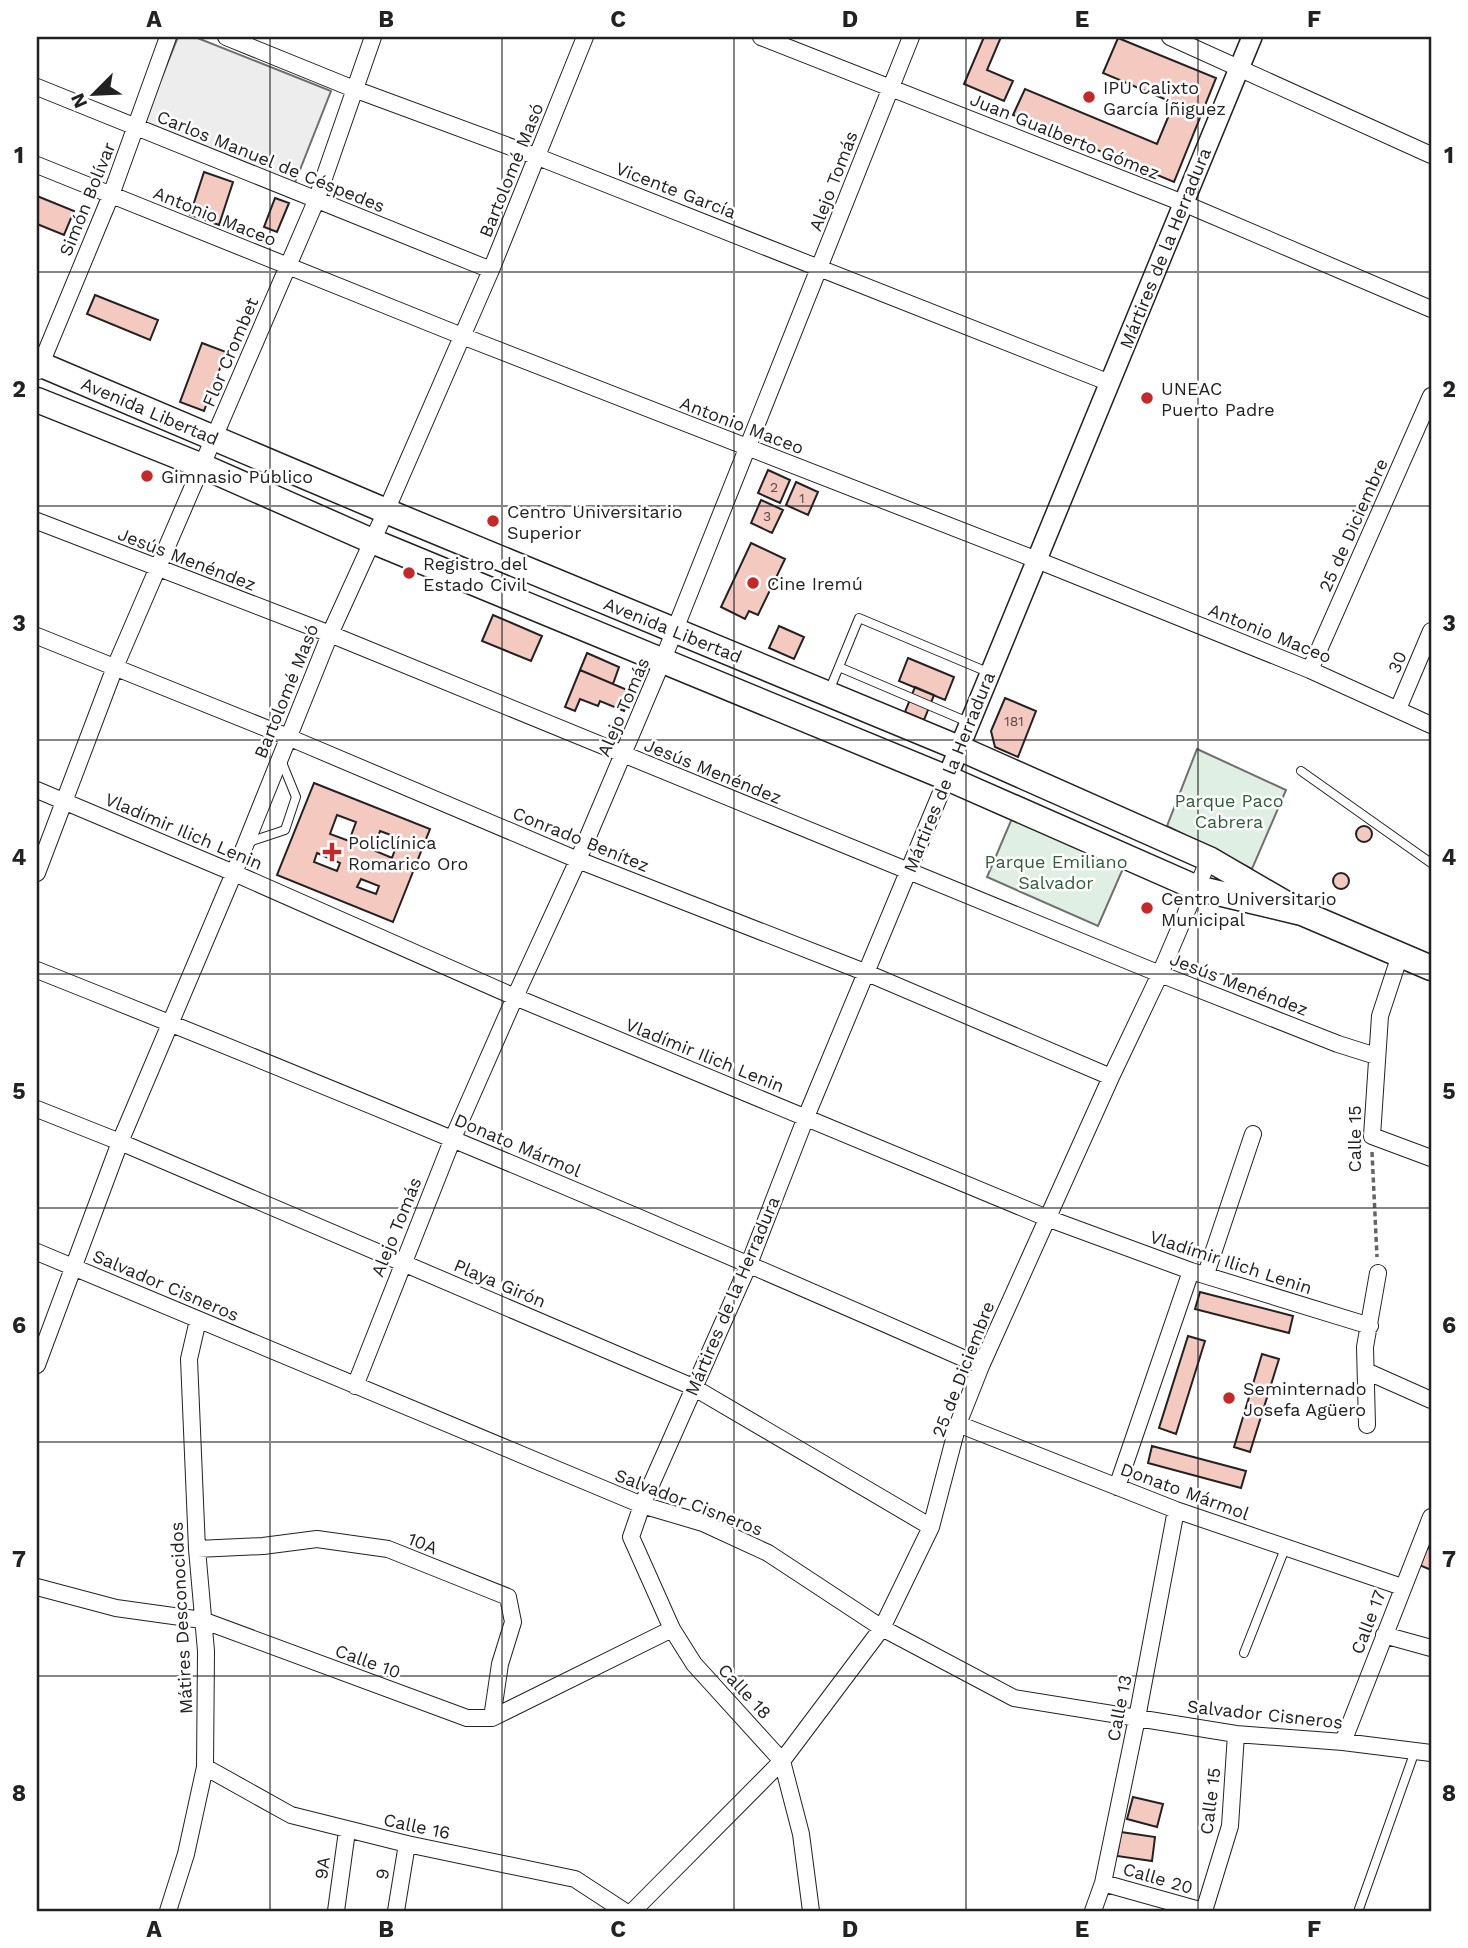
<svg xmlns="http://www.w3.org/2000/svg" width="1468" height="1948" viewBox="0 0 1468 1948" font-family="'Work Sans',sans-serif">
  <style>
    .green { fill: #e0efe3; stroke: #6f6f6f; stroke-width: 2 }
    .parking { fill: #ededed; stroke: #6f6f6f; stroke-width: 2 }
    .building { fill: #f3c9c0; stroke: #222; stroke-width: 2; fill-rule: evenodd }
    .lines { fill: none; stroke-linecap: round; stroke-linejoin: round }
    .service-casing { stroke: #222; stroke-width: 10 }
    .minor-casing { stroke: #222; stroke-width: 18 }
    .tertiary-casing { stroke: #222; stroke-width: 22 }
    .primary-casing { stroke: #222; stroke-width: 27 }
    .path { stroke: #646464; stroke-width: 3.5; stroke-dasharray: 5 3.5; stroke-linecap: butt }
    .service { stroke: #fff; stroke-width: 8 }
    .minor { stroke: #fff; stroke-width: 16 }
    .tertiary { stroke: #fff; stroke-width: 19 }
    .primary { stroke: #fff; stroke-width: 24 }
    .grid { fill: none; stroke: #222; stroke-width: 2; stroke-opacity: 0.55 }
    .poi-dot { fill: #c62828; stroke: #fff; stroke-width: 2.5 }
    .labels { text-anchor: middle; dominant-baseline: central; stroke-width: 5; stroke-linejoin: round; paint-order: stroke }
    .number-label { font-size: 14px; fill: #564c4a }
    .poi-label { font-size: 18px; fill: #222; stroke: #fff; text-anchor: start }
    .street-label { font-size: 18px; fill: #222; stroke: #fff }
    .park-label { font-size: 18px; fill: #2f5e38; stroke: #fff }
    .neatline { fill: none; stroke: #222; stroke-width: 2.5 }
    .grid-label { font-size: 23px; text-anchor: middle; font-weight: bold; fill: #222 }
  </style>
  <rect width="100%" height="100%" fill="#fff"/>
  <path class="green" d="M1197 749 1286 790 1252 869 1167 826Z
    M1013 816 1125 864 1098 926 987 877Z"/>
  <path class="parking" d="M178 37H195L331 91 294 185 143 124Z"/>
  <path class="building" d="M984 37H1001L987 70 1013 81 1004 101 964 84Z
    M1118 38 1216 78 1174 182 1013 115 1025 89 1157 144 1174 103 1103 73Z
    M204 172 233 182 219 225 190 215Z
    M37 196 74 211 64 235 37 224Z
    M275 198 289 203 277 232 264 227Z
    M95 295 158 320 150 340 87 314Z
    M202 343 226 352 204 411 180 402Z
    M768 470 790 480 780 503 758 493Z
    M796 482 818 492 808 515 786 505Z
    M761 500 783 510 772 533 751 523Z
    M751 543 785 559 758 615 749 611 745 619 721 607Z
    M493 615 542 636 531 661 482 641Z
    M779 626 804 637 794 659 769 648Z
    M587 653 619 667 613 684 580 670Z
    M908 658 954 677 945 700 899 681Z
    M580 670 632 692 624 711 600 701 598 706 580 699 575 711 565 707Z
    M915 687 934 695 924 720 905 712Z
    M1005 698 1036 711 1018 757 995 747 991 731Z
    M314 783 430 829 393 922 277 875ZM337 815 356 822 349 841 330 834ZM380 831 399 838 392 858 373 850ZM317 853 340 863 337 871 314 862ZM361 879 379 886 376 894 357 887Z
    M1356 834a8 8 0 1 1 16 0a8 8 0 1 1-16 0Z
    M1333 881a8 8 0 1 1 16 0a8 8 0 1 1-16 0Z
    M1200 1292 1293 1316 1289 1333 1195 1309Z
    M1188 1336 1205 1341 1176 1434 1159 1428Z
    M1262 1354 1279 1359 1250 1452 1234 1447Z
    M1152 1446 1246 1471 1241 1488 1148 1463Z
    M1425 1547 1431 1549V1570L1417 1564Z
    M1133 1797 1163 1804 1157 1827 1127 1819Z
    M1121 1832 1155 1837 1152 1861 1117 1856Z"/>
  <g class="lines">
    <defs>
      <path id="service" d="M839 667 968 722
        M829 691 859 618 990 673
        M1301 771 1431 863
        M246 843 285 830 296 797 281 760
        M1244 1653 1286 1546
        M1359 1909 1415 1751"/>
      <path id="minor" d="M226 37 354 89 538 157 1110 383
        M761 37 1183 203 1431 309
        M1170 37 1431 155
        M37 87 491 270
        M37 165 462 336 1037 560 1310 670 1431 725
        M38 371 111 195 168 37
        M37 521 330 634 1160 974 1338 1044 1376 1056
        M37 636 288 737 578 860 867 973 1111 1077
        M1310 670 1431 396
        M1398 709 1431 631
        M37 790 234 873 515 997 1047 1218 1191 1271 1370 1326
        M37 873 115 667 316 201 373 37
        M1400 955 1380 1016 1372 1136 1431 1158
        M37 970C354 1096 669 1228 981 1366
        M37 1109 120 1142 693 1387 931 1527
        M37 1252 642 1505 703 1523 768 1553 882 1628 1014 1698 1236 1734 1343 1742 1431 1753
        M1206 1274 1253 1134
        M37 1365 120 1142 234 873 330 634 386 511 491 270 585 37
        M1366 1371 1431 1400
        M355 1386 453 1138 515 997 578 860 662 662 911 37
        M958 1424 1176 1510 1402 1587
        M1367 1425 1365 1347 1378 1273
        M1117 1487 1191 1271
        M197 1549 263 1546 317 1539 388 1549 508 1597 513 1622 500 1664 492 1718
        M37 1587 116 1608 202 1620 467 1718H492L672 1629
        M1384 1635 1431 1648
        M1343 1742 1431 1517
        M205 1767 291 1815 407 1844 575 1879 624 1911
        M1103 1883 1203 1911
        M168 1911 186 1854 205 1767 206 1651 197 1549 189 1359 198 1320
        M336 1911 347 1831
        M396 1911 407 1844
        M633 1911 782 1761 882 1628 931 1527 958 1424 981 1366 1111 1077 1160 974 1209 859
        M811 1911 801 1834 782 1761 694 1664 672 1629 631 1537 642 1505 749 1264 806 1117 947 778
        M1093 1911 1103 1883 1137 1718 1176 1510
        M1204 1911 1230 1826 1236 1734"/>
      <path id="tertiary" d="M947 778 1252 37"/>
      <path id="primary" d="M37 363 386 511 959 748 1209 859 1302 913 1197 888 947 778 372 541 202 466 37 400
        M1302 913 1431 968"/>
    </defs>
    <use href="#service" class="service-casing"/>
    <use href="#minor" class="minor-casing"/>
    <use href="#tertiary" class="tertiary-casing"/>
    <use href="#primary" class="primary-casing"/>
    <path class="path" d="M1372 1152 1377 1257"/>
    <use href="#service" class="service"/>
    <use href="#minor" class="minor"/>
    <use href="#tertiary" class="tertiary"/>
    <use href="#primary" class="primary"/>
  </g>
  <path class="grid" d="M270 37V1911M502 37V1911M734 37V1911M966 37V1911M1198 37V1911M37 272H1431M37 506H1431M37 740H1431M37 974H1431M37 1208H1431M37 1442H1431M37 1676H1431"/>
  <g class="poi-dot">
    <circle cx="1089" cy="97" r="7"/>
    <circle cx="1147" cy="398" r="7"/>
    <circle cx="147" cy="476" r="7"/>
    <circle cx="493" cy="521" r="7"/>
    <circle cx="409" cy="573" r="7"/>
    <circle cx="753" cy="583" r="7"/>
    <path d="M328.5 841.5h7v7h7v7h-7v7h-7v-7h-7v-7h7z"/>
    <circle cx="1147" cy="908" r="7"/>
    <circle cx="1229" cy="1398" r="7"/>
  </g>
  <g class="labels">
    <g class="number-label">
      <text x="774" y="487">2</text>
      <text x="802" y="498">1</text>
      <text x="767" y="516">3</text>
      <text x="1014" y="721">181</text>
    </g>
    <g class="poi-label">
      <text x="1103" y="87">IPU Calixto<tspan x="1103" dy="21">García Íñiguez</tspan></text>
      <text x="1161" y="388">UNEAC<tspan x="1161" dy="21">Puerto Padre</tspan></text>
      <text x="161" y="476">Gimnasio Público</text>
      <text x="507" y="511">Centro Universitario<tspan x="507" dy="21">Superior</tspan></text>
      <text x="423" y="563">Registro del<tspan x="423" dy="21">Estado Civil</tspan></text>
      <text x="767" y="583">Cine Iremú</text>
      <text x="348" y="842">Policlínica<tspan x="348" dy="21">Romarico Oro</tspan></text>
      <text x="1161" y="898">Centro Universitario<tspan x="1161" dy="21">Municipal</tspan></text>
      <text x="1243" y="1388">Seminternado<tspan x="1243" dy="21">Josefa Agüero</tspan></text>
    </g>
    <g class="street-label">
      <text transform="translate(1065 136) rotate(22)">Juan Gualberto Gómez</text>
      <text transform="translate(271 161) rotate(22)">Carlos Manuel de Céspedes</text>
      <text transform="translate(511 170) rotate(-68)">Bartolomé Masó</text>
      <text transform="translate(833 181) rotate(-69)">Alejo Tomás</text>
      <text transform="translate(676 190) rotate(21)">Vicente García</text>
      <text transform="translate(87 199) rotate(-68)">Simón Bolívar</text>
      <text transform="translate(215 216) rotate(22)">Antonio Maceo</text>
      <text transform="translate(1165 248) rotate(-68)">Mártires de la Herradura</text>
      <text transform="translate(230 352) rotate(-67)">Flor Crombet</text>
      <text transform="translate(150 411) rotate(23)">Avenida Libertad</text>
      <text transform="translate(742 425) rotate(21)">Antonio Maceo</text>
      <text transform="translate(1353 525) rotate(-66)">25 de Diciembre</text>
      <text transform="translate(187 559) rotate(21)">Jesús Menéndez</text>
      <text transform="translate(673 630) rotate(22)">Avenida Libertad</text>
      <text transform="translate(1270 633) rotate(22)">Antonio Maceo</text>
      <text transform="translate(1397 662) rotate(-67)">30</text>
      <text transform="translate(286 691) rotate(-68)">Bartolomé Masó</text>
      <text transform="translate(623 707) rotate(-67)">Alejo Tomás</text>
      <text transform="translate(713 771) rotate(22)">Jesús Menéndez</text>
      <text transform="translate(949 772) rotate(-68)">Mártires de la Herradura</text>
      <text transform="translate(184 831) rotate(23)">Vladímir Ilich Lenin</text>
      <text transform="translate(581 839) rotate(22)">Conrado Benítez</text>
      <text transform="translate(1239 984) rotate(21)">Jesús Menéndez</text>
      <text transform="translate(705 1055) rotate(22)">Vladímir Ilich Lenin</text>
      <text transform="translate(1354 1139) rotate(-90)">Calle 15</text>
      <text transform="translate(518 1145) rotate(23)">Donato Mármol</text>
      <text transform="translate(396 1227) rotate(-68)">Alejo Tomás</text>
      <text transform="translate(1231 1262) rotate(18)">Vladímir Ilich Lenin</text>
      <text transform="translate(500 1283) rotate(23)">Playa Girón</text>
      <text transform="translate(166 1285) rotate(23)">Salvador Cisneros</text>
      <text transform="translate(732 1296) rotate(-67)">Mártires de la Herradura</text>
      <text transform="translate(963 1369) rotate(-69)">25 de Diciembre</text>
      <text transform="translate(1185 1491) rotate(20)">Donato Mármol</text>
      <text transform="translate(689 1502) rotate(21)">Salvador Cisneros</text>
      <text transform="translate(423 1543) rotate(22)">10A</text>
      <text transform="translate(181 1618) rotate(-93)">Mátires Desconocidos</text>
      <text transform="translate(1368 1622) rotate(-69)">Calle 17</text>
      <text transform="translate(368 1661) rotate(20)">Calle 10</text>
      <text transform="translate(745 1691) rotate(47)">Calle 18</text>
      <text transform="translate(1119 1708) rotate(-79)">Calle 13</text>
      <text transform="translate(1265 1714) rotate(6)">Salvador Cisneros</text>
      <text transform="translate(1210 1801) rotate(-83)">Calle 15</text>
      <text transform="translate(417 1826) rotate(12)">Calle 16</text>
      <text transform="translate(322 1868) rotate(-83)">9A</text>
      <text transform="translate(382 1874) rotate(-80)">9</text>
      <text transform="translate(1158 1878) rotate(16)">Calle 20</text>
    </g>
    <g class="park-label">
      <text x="1229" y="800">Parque Paco<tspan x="1229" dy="21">Cabrera</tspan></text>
      <text x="1056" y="861">Parque Emiliano<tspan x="1056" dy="21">Salvador</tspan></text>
    </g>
  </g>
  <rect width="1468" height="1948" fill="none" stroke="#ffffff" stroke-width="77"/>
  <g transform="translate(94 94) rotate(246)" stroke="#ffffff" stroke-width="5" paint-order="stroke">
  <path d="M0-5L12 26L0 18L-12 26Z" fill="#222222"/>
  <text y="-10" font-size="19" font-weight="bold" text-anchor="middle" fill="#222222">N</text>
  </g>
  <rect x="38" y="38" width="1392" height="1872" class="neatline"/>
  <g class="grid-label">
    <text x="154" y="27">A</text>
    <text x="386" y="27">B</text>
    <text x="618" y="27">C</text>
    <text x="850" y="27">D</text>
    <text x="1082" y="27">E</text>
    <text x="1314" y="27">F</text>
    <text x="19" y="163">1</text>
    <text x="1449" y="163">1</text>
    <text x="19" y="397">2</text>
    <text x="1449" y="397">2</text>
    <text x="19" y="631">3</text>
    <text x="1449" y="631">3</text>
    <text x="19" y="865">4</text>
    <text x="1449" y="865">4</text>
    <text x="19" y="1099">5</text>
    <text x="1449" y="1099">5</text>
    <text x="19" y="1333">6</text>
    <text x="1449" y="1333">6</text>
    <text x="19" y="1567">7</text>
    <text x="1449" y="1567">7</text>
    <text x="19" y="1801">8</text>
    <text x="1449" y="1801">8</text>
    <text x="154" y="1937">A</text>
    <text x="386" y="1937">B</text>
    <text x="618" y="1937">C</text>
    <text x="850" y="1937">D</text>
    <text x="1082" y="1937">E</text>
    <text x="1314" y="1937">F</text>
  </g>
</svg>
